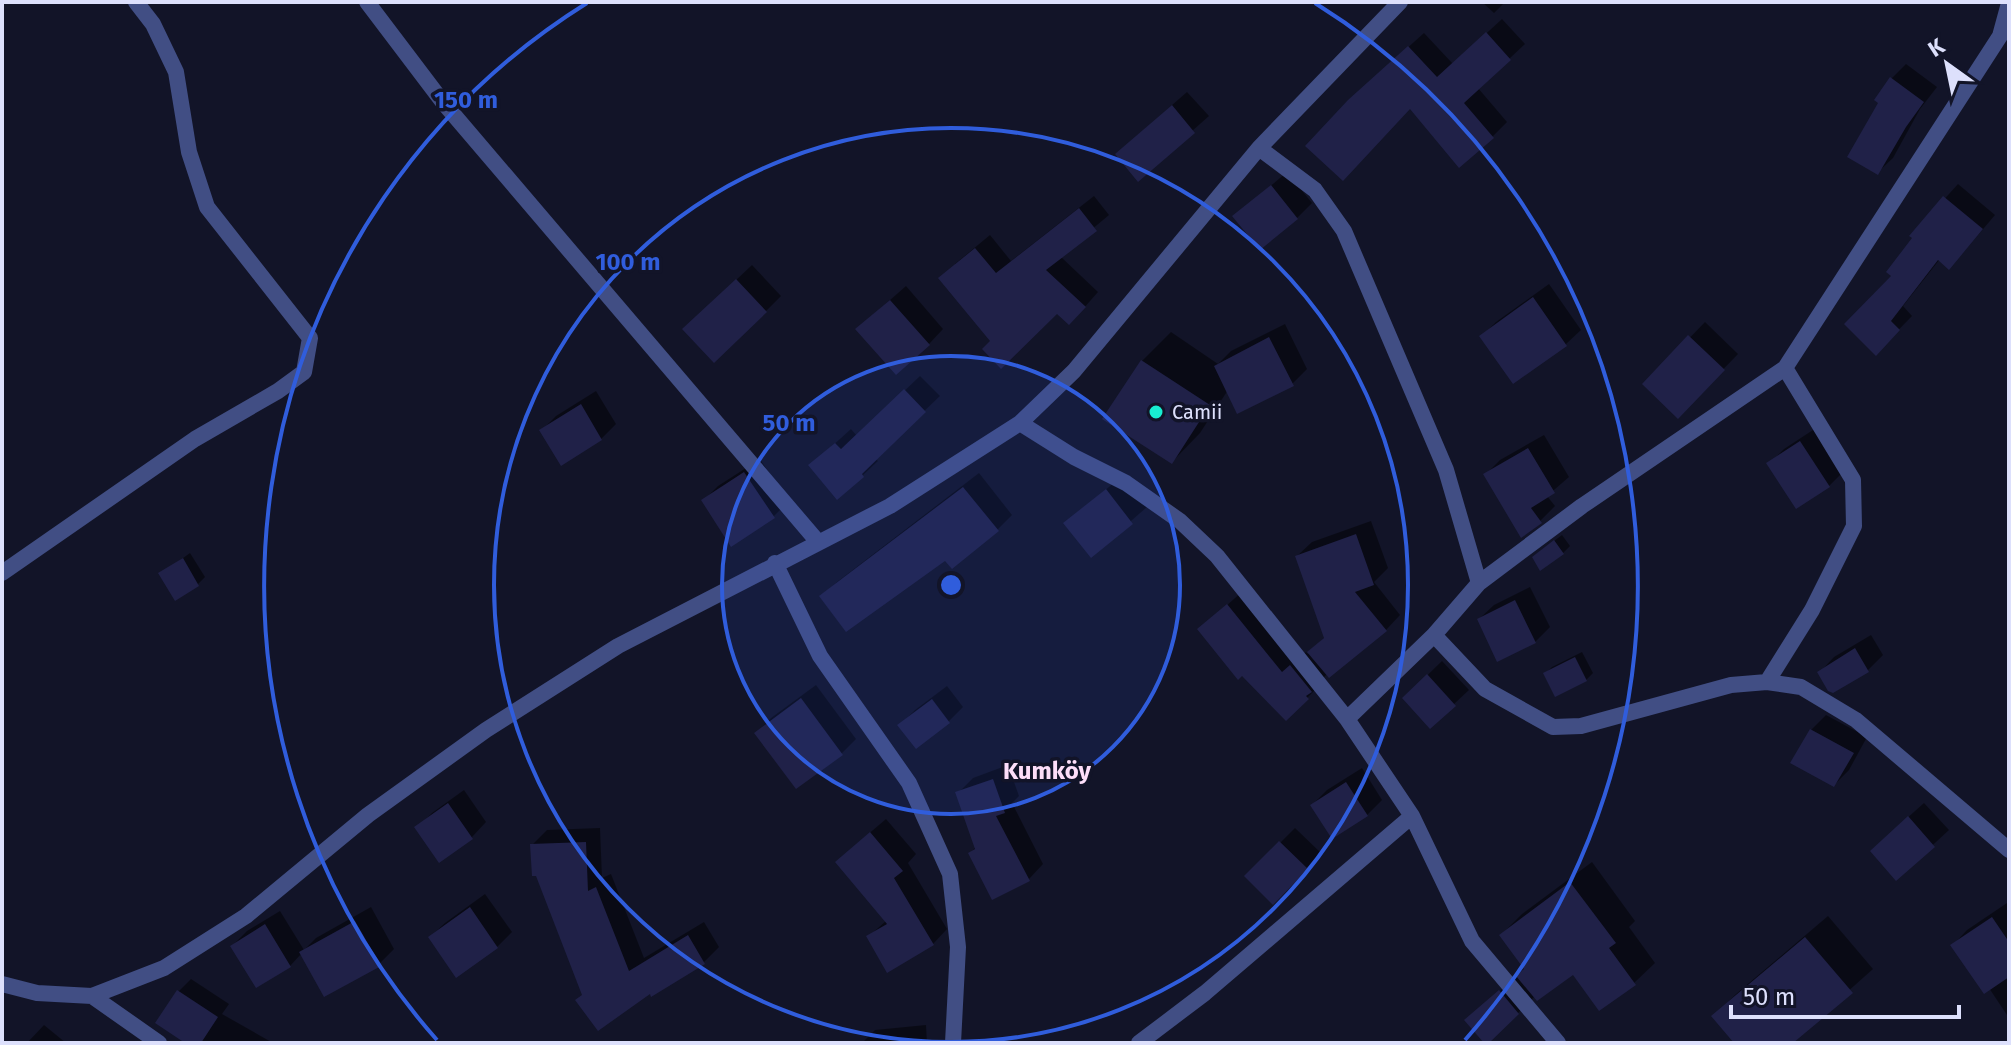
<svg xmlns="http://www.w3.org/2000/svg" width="2011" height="1045" viewBox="0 0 2011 1045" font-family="'Fira Sans',sans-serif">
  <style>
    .shadow { fill: #0007 }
    .building { fill: #202148 }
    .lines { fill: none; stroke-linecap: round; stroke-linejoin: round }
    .service { stroke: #414e84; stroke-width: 16 }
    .minor { stroke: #414e84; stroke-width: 16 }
    .ring { fill: none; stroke: #305ddc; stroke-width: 4 }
    .poi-dot { fill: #18edd1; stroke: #121428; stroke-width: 3 }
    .labels { text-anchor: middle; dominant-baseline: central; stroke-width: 7; stroke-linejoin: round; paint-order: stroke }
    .poi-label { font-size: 20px; fill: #dde0fc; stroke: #121428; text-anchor: start }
    .quarter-label { font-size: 24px; font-weight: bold; fill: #fddef9; stroke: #121428 }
    .centre { fill: #305ddc; stroke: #121428; stroke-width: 4 }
    .ring-label { font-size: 24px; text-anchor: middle; font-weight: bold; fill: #305ddc; stroke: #121428; stroke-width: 7; stroke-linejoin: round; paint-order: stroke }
  </style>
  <rect width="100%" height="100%" fill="#121428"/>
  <path class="shadow" d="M1482 2H1505L1494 13Z
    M1502 19 1525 44 1478 88 1507 122 1492 137 1411 107 1365 86 1424 33 1453 64Z
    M1906 64 1937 87 1920 109 1893 158 1878 172 1891 79Z
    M1187 92 1209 116 1138 179 1132 140Z
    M1287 172 1312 203 1297 218 1235 216Z
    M1958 184 1995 215 1962 254 1940 259 1903 306 1912 316 1876 353 1894 276 1915 238 1912 235Z
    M1094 196 1109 215 1060 256 1098 292 1083 309 1057 311 955 264 990 235 1011 261Z
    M752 265 781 296 766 311 700 314Z
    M1549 284 1581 330 1566 344 1514 381 1482 336 1496 322Z
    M906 286 943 329 929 344 873 315Z
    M1705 322 1738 354 1678 416 1645 384Z
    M1285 324 1307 369 1292 384 1228 390 1200 433 1172 462 1142 361 1171 332 1218 364 1231 351Z
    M920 376 940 396 875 458 878 461 863 475 837 497 811 465 851 429 857 436Z
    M596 391 616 424 601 439 562 463 542 430 556 416Z
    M1816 428 1844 471 1829 486 1769 464 1784 449Z
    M1544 435 1569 477 1547 496 1555 506 1540 521 1485 475 1500 460Z
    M760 459 788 502 774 516 703 501 718 486Z
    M979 473 1012 515 997 530 946 559 822 596 837 582Z
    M1122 476 1147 507 1092 555 1066 523Z
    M1371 521 1388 568 1374 582 1400 615 1386 630 1327 674 1320 681 1322 683 1286 719 1200 629 1243 591 1298 659 1306 652 1308 654 1326 636 1297 556 1312 542Z
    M1562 535 1570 546 1563 553 1542 550Z
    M190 553 205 577 198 584 161 574Z
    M1530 587 1550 627 1535 642 1479 619 1494 605Z
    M1871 635 1883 655 1868 670 1833 691 1820 672 1834 657Z
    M1582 652 1593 673 1586 680 1545 674 1552 667Z
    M1442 661 1469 690 1454 704 1404 698Z
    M816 685 856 739 841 754 757 733 771 718Z
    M947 686 963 707 948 722 900 725 915 710Z
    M1826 715 1867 737 1849 770 1834 785 1811 730Z
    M1008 765 1019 796 1012 803 1043 864 1029 879 970 853 977 846 958 793 973 778Z
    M1362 768 1382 800 1367 815 1312 805 1327 790Z
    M464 790 486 822 472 837 440 860 417 828 432 813Z
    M1924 803 1949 830 1897 878 1887 836Z
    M886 819 916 854 908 863 947 929 933 944 868 937 887 920 852 848Z
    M600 828 602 878 611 874 644 958 704 922 719 947 704 962 652 994H584L532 845 547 830Z
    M1295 828 1321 853 1273 902 1247 876Z
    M1592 862 1635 921 1629 927 1655 963 1634 983 1573 972 1535 996 1518 1013 1466 1020 1526 969 1501 935 1522 914Z
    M485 894 512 932 497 947 457 975 430 937 445 923Z
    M2007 903 2009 906V1018L1989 988 1953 945 1967 930Z
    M371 907 394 949 379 964 302 953 290 966 232 946 247 931 280 911 304 950 316 938Z
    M1828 916 1873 969 1790 1043H1736L1714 1016 1736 994Z
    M191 979 229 1004 222 1014 273 1043H188L158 1022 179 991Z
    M44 1025 66 1043H27Z
    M926 1025 927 1043H862L875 1030Z"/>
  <path class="building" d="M1486 32 1511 60 1464 103 1494 138 1459 168 1410 109 1343 181 1305 146 1348 100 1408 46 1437 77Z
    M1890 77 1924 102 1906 127 1878 175 1847 157 1878 103 1874 100Z
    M1172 105 1195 133 1138 182 1115 154Z
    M1271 185 1298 219 1260 250 1232 216Z
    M1943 196 1983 229 1949 270 1938 260 1891 321 1900 330 1876 356 1844 324 1891 276 1886 272 1912 238 1909 236Z
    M1079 208 1097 231 1046 270 1086 307 1069 325 1057 314 1001 369 982 349 990 341 938 278 975 248 996 273Z
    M736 279 767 312 714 363 682 329Z
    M1533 297 1567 346 1513 384 1479 336Z
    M890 300 930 345 896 375 855 329Z
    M1688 335 1725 370 1678 419 1642 384Z
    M1269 337 1294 386 1237 414 1214 366Z
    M1141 360 1210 405 1172 464 1102 419Z
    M904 389 926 412 862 474 864 477 837 500 808 465 835 443 841 449Z
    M581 404 602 440 561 466 539 430Z
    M1800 441 1830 487 1796 509 1766 463Z
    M1528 448 1555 493 1531 508 1542 523 1521 538 1483 474Z
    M744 472 775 518 731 547 701 500Z
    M963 487 999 531 952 569 945 561 846 632 819 596Z
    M1106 489 1133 524 1091 558 1063 523Z
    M1356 534 1374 585 1355 592 1387 631 1329 678 1307 652 1324 638 1295 556Z
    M1554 540 1564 554 1540 571 1532 557Z
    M183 558 199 586 175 601 158 573Z
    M1515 600 1536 643 1497 662 1477 619Z
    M1227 604 1282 672 1290 665 1312 692 1306 696 1309 699 1286 721 1242 676 1238 680 1197 629Z
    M1855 648 1869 672 1833 693 1828 691 1817 672Z
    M1575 657 1587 681 1555 697 1543 673Z
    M1427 674 1456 706 1430 729 1402 698Z
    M801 698 843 755 796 789 754 733Z
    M932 699 950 723 916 749 897 725Z
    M1810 729 1854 753 1834 787 1790 763Z
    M993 779 1005 813 996 816 1030 881 992 900 968 853 975 849 955 792Z
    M1346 782 1368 816 1332 839 1310 805Z
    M448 803 473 839 439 863 414 827Z
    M1908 816 1935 847 1896 881 1870 851Z
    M870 832 903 871 894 878 934 945 887 973 866 936 887 924 835 862Z
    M1279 841 1308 869 1273 905 1244 876Z
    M586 842 588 891 596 887 629 971 688 935 705 964 651 997 650 994 598 1031 575 1000 582 995 536 876H532L530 844Z
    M1570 882 1616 943 1609 948 1636 985 1599 1011 1573 975 1537 1001 1516 976 1524 969 1499 935Z
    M470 907 498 948 456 978 428 937Z
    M1992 917 2009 942V977L1984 994 1950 945Z
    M355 921 381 966 324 997 299 952Z
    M265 924 291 967 256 988 230 946Z
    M1805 937 1853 993 1793 1043H1734L1711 1016Z
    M177 990 218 1017 201 1043H185L155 1023Z
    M1499 990 1519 1014 1489 1043H1484L1464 1020Z"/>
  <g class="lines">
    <path class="service" d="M2 573 195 439 278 391 304 372 310 338 207 207 189 152 176 72 153 24 136 2"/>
    <path class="minor" d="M367 2 442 101 818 542
      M1259 148 1315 190 1344 231 1446 470 1479 583 1434 635 1347 719
      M1020 423 1074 457 1126 483 1180 521 1217 556 1347 719 1412 816 1472 941 1558 1043
      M775 563 820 656 909 783 950 874 958 947 953 1043
      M1479 583 1582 506 1785 368
      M1434 635 1485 689 1553 727 1581 726 1731 685 1767 682 1801 687 1856 720 2009 850
      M1767 682 1812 610 1854 526 1853 480 1785 368 2000 36 2009 3
      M2 984 37 993 92 996 159 1043
      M92 996 164 968 246 916 368 815 486 730 618 646 890 506 1020 423 1074 371 1259 148 1400 2
      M1139 1043 1205 993 1412 816"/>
  </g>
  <circle cx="951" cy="585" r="229" fill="#305ddc" fill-opacity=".12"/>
  <g class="ring">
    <circle cx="951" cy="585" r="229"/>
    <circle cx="951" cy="585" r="457"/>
    <path d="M437 1040A686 686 0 0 1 587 3M1315 3A686 686 0 0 1 1465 1040"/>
  </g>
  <circle class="poi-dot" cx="1156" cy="412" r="8"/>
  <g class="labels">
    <g class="poi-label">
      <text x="1172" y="412">Camii</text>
    </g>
    <g class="quarter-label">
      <text x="1047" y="771">Kumköy</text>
    </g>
  </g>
  <circle cx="951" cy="585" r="12" class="centre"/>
  <g class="ring-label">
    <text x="466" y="108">150 m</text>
    <text x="628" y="270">100 m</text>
    <text x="789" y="431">50 m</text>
  </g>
  <rect width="2011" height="1045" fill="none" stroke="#dde0fc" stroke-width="8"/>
  <g transform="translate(1947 64) rotate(327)" stroke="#121428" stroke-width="6" paint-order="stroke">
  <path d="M0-6L14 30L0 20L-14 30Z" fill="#dde0fc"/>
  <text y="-12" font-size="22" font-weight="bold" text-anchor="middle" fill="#dde0fc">K</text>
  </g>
  <path d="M1731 1005v12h228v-12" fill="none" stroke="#dde0fc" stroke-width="4"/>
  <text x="1743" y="1005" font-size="24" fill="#dde0fc" stroke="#121428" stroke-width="6" paint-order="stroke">50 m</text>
</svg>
